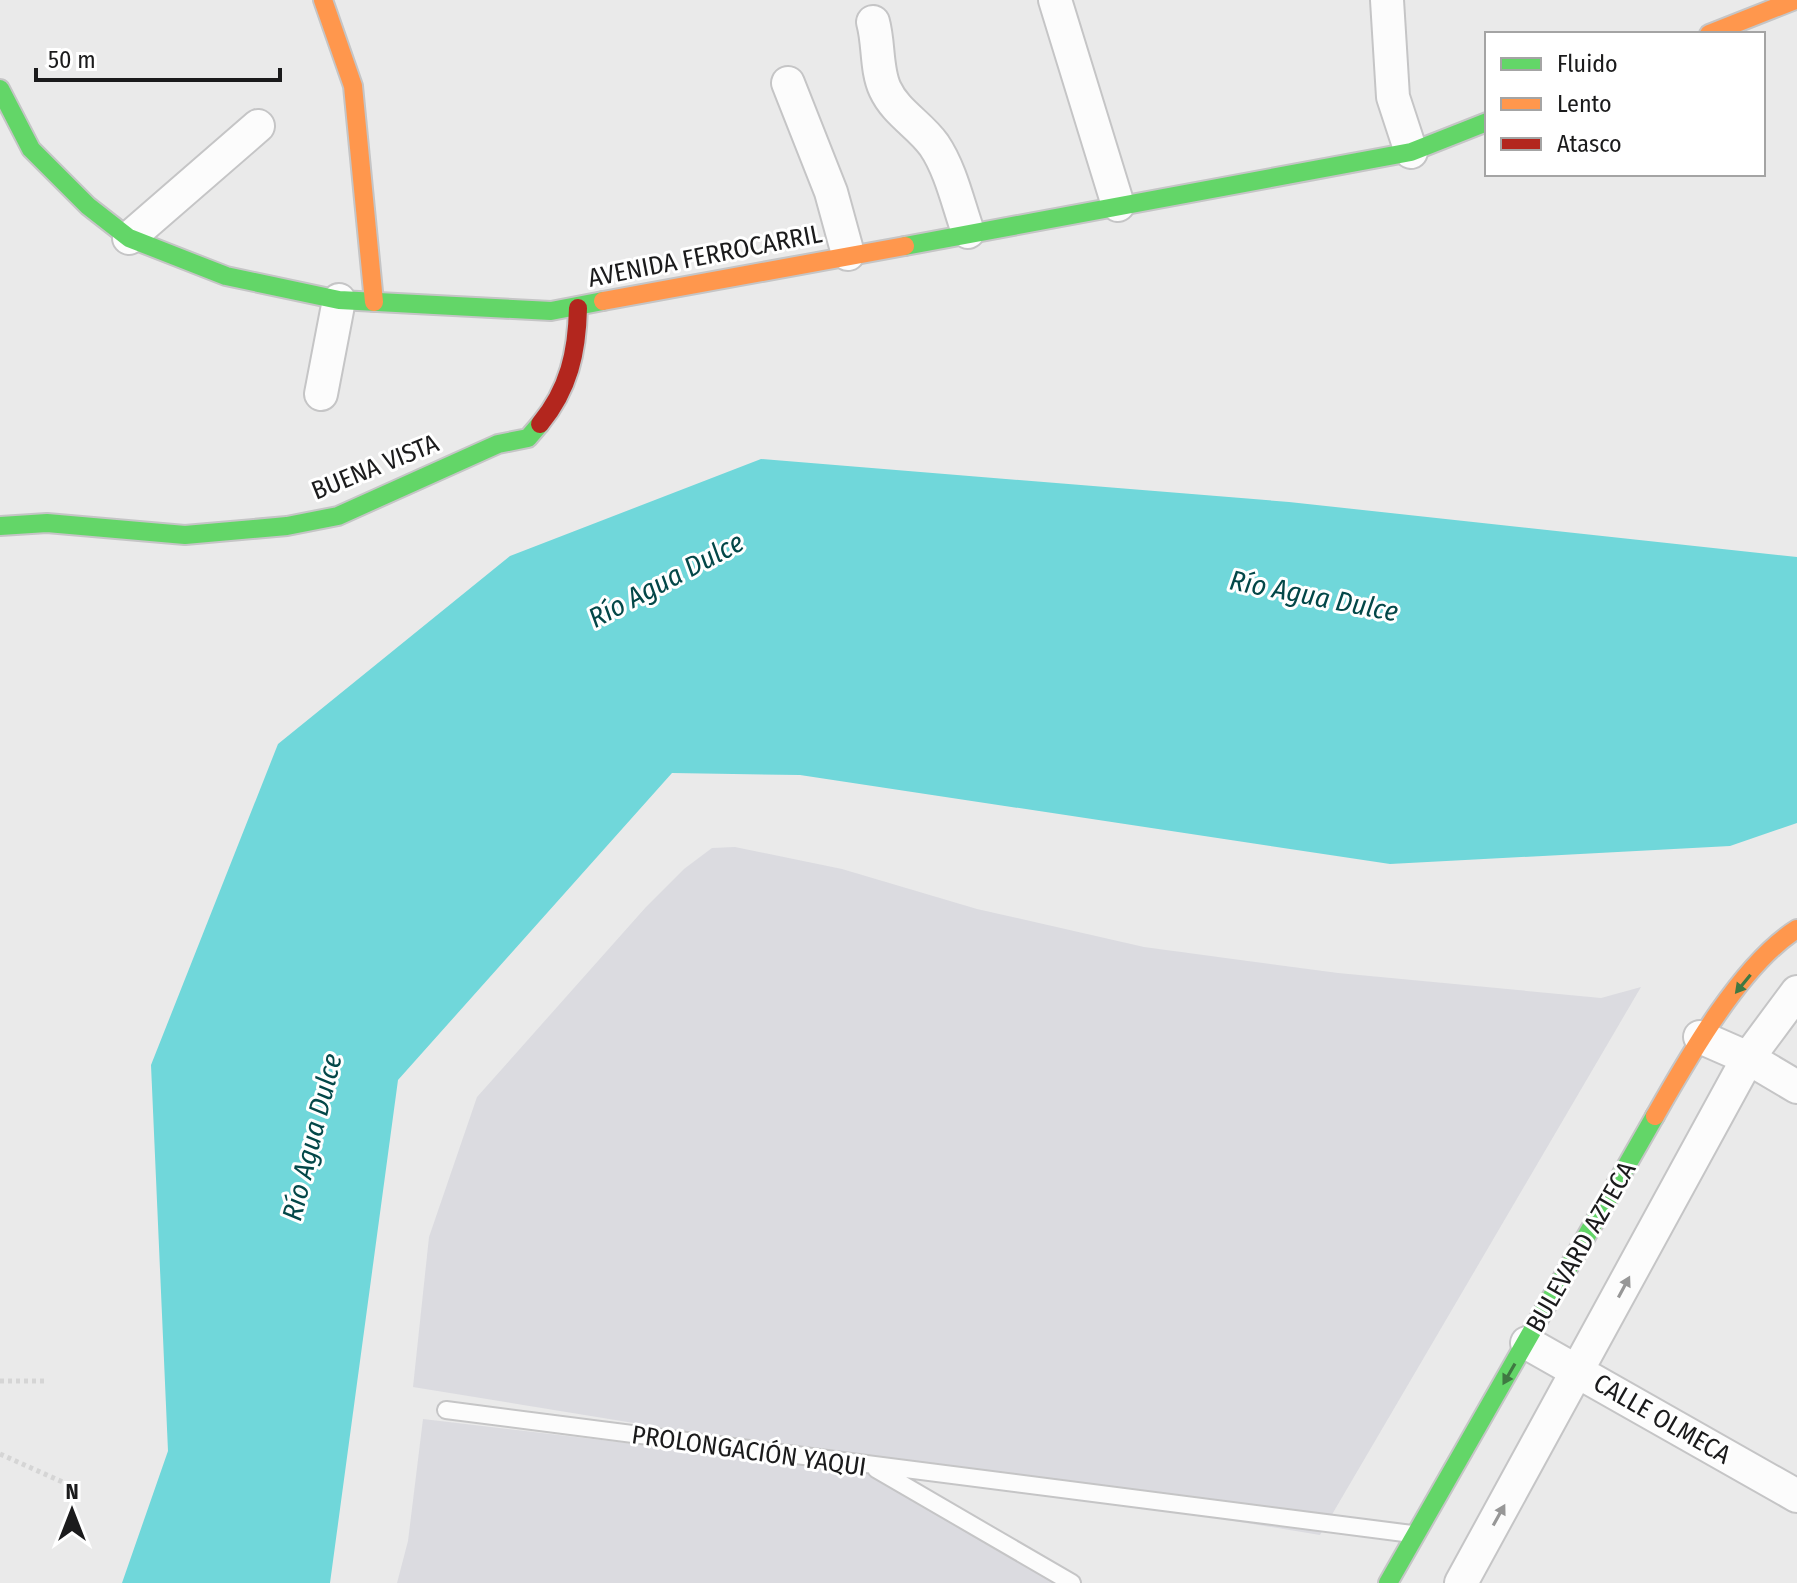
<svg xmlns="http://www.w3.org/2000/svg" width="1797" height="1583" viewBox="0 0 1797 1583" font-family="'Fira Sans Condensed',sans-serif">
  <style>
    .built { fill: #dbdbe0 }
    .water { fill: #70d7da }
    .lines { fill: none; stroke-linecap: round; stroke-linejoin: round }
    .lane-casing { stroke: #c5c5c6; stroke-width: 20 }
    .street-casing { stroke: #c5c5c6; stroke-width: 36 }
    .fast-casing { stroke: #c5c5c6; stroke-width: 22 }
    .slow-casing { stroke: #c5c5c6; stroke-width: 22 }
    .jam-casing { stroke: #c5c5c6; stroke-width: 22 }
    .path { stroke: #d5d5d5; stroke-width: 5; stroke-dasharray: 4 4; stroke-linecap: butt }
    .lane { stroke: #fcfcfc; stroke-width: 16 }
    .street { stroke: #fcfcfc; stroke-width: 32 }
    .fast { stroke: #63d668; stroke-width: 18 }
    .slow { stroke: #ff974d; stroke-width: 18 }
    .jam { stroke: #b3261e; stroke-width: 18 }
    .oneway { fill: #3f7842 }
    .oneway2 { fill: #979797 }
    .labels { text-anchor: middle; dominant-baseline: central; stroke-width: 6; stroke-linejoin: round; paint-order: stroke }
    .street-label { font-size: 26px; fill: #1b1b1c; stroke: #fff }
    .water-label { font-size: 28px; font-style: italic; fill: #034748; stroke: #fff }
  </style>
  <rect width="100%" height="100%" fill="#eaeaea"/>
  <path class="built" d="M735 847 842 869 977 909 1144 947 1338 973 1601 998 1641 987 1320 1535 413 1387 429 1237 477 1097 646 907 684 869 712 848Z
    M423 1419 888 1474 1072 1583H397L408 1541Z"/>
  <path class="water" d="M761 459 1289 502 1797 557V823L1730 846 1390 864 800 775 672 773 398 1080 330 1583H122L168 1451 151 1065 278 744 510 556Z"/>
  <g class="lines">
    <defs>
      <path id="lane" d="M446 1410 1412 1534
        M876 1469 1072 1583"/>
      <path id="street" d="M1055 0 1118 205
        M1387 0 1393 97 1411 152
        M873 22C879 43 876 70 885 89 896 113 919 124 934 145 951 170 958 204 968 232
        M788 83 831 192 848 254
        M129 238 258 126
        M321 394 339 300
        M1700 1037 1748 1058 1797 1087
        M1527 1343 1797 1496
        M1461 1583 1748 1058 1797 992"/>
      <path id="fast" d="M0 89 31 149 88 206 129 238 226 276 339 300 551 311 603 301
        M905 246 1411 152 1487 122
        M0 526 47 523 185 535 287 526 338 516 498 444 528 438 540 424
        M1388 1583 1655 1116"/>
      <path id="slow" d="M323 0 353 86 374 302
        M1709 34 1795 0
        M603 301 905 246
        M1655 1116C1688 1058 1741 964 1797 929"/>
      <path id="jam" d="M540 424C569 389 577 352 578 308"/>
    </defs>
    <use href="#lane" class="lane-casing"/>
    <use href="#street" class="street-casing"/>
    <use href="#fast" class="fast-casing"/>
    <use href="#slow" class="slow-casing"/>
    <use href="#jam" class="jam-casing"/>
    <path class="path" d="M0 1381H48
      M0 1454 67 1484"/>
    <use href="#lane" class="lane"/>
    <use href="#street" class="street"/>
    <use href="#fast" class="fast"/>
    <use href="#slow" class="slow"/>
    <use href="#jam" class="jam"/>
  </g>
  <defs><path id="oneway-solid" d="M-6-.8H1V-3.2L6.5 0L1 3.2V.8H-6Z" transform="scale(2)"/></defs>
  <g class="oneway">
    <use href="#oneway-solid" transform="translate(1743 984) rotate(129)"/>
    <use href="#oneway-solid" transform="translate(1509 1374) rotate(120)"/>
  </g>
  <g class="oneway2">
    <use href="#oneway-solid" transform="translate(1624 1287) rotate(-62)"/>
    <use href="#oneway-solid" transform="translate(1499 1515) rotate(-61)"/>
  </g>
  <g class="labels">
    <g class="street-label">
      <text transform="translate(705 256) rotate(-11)">AVENIDA FERROCARRIL</text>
      <text transform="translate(375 467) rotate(-22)">BUENA VISTA</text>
      <text transform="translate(1581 1247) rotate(-60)">BULEVARD AZTECA</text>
      <text transform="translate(1662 1419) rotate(30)">CALLE OLMECA</text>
      <text transform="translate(749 1451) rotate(8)">PROLONGACIÓN YAQUI</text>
    </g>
    <g class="water-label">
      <text transform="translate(666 580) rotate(-28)">Río Agua Dulce</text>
      <text transform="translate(1314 596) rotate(11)">Río Agua Dulce</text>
      <text transform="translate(312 1137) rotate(-76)">Río Agua Dulce</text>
    </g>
  </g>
  <rect x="1485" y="32" width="280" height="144" fill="#ffffff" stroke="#a4a4a4" stroke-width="2"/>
  <rect x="1501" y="58" width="40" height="12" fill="#63d668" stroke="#a4a4a4" stroke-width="2"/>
  <text x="1557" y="72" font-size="24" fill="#1b1b1c">Fluido</text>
  <rect x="1501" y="98" width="40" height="12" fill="#ff974d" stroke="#a4a4a4" stroke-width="2"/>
  <text x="1557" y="112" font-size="24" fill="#1b1b1c">Lento</text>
  <rect x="1501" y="138" width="40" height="12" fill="#b3261e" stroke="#a4a4a4" stroke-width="2"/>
  <text x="1557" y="152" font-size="24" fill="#1b1b1c">Atasco</text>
  <g transform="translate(72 1511)" stroke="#ffffff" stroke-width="6" paint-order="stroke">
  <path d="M0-6L14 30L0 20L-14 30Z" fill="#1b1b1c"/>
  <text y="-12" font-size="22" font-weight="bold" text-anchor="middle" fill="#1b1b1c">N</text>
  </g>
  <path d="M36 68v12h244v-12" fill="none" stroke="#1b1b1c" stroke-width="4"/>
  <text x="48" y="68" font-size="24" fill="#1b1b1c" stroke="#ffffff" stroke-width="6" paint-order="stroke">50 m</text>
</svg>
